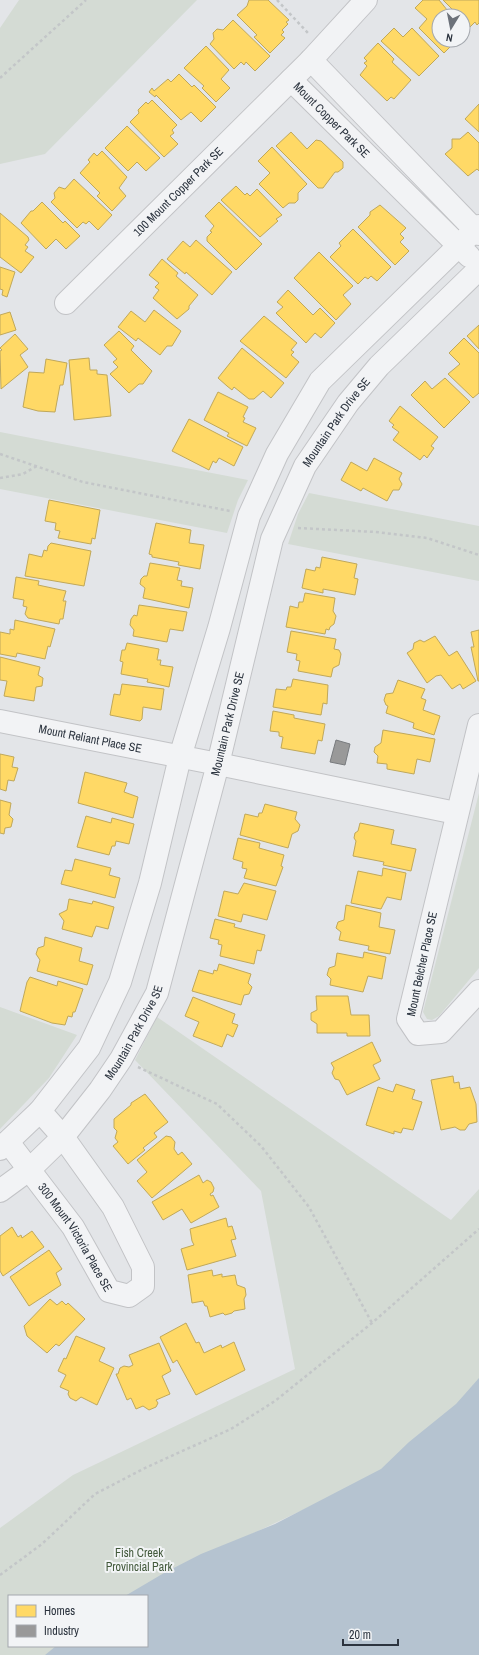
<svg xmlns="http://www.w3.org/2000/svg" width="479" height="1655" viewBox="0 0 479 1655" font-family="'Archivo Narrow',sans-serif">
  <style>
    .green { fill: #d4dbd4 }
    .water { fill: #b5c3d0 }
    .homes { fill: #ffd966; stroke: #c0a85a }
    .industry { fill: #999; stroke: #787b7e }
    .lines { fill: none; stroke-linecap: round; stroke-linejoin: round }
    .minor-casing { stroke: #c2c3c6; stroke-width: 24 }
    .path { stroke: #c3c6c8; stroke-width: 2.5; stroke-dasharray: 3 3; stroke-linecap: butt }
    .minor { stroke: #f2f3f5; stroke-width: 22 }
    .labels { text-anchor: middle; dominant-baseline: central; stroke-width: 4; stroke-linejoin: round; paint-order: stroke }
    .street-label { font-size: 12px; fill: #2c343f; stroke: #f2f4f6 }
    .park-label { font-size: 12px; fill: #42593b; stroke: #f2f4f6 }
  </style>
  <rect width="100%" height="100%" fill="#e3e5e8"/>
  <path class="green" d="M19 0H197L45 154 0 164V28Z
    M0 432 248 480 238 500 227 533 0 489Z
    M309 493 479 526V581L288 544 298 514Z
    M479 793V968L439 1016 432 1020 427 1019 423 1012Z
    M0 1007 77 1035 49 1078 0 1129Z
    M157 1017 451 1220 479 1189V1398L373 1477 224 1547 147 1596H9V1646H89L69 1655H0V1528L73 1475 295 1369 261 1191 135 1060Z"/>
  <path class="water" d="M479 1378V1655H45L56 1646H147V1596H125L164 1573 201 1554 275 1524 381 1469 409 1442 456 1404Z"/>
  <path class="homes" d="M249 0H268L289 20 286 22 288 24 282 30 284 32 281 35 285 38 270 53 254 37 257 35 237 15 247 6Z
    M423 0H439L452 16H439V40H457L444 53 419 28 427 19 415 8Z
    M443 0H479V23L477 25 475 22 470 27 463 20V16H459Z
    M233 20 270 56 255 71 246 62 244 65 241 62 234 69 210 44 214 39 213 33 217 29 223 30Z
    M394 28 403 37 412 28 439 56 419 76 381 41Z
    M378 43 394 59 392 62 411 80 394 99 391 97 387 101 360 75 367 66 364 63 367 61 364 58Z
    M206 46 229 70 221 79 230 88 216 102 202 88 204 86 184 68Z
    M179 74 192 87 194 85 216 107 201 122 191 112 181 120 156 95 155 97 149 92 152 88 154 91 168 79 171 82Z
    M152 100 177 125 172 130 174 133 170 136 178 144 164 157 130 122 139 113 138 110 146 102 148 104Z
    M479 104V132L465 119Z
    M127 126 160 158 146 171 137 162 128 171 105 148Z
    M291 132 307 149 316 140 321 141 343 162V168L338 172H335L323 188H318L276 146Z
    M468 132 479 143V171L477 169 468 176 445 154 452 148V139H460Z
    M272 147 307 184 298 193V200L295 203H289L283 208 259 184 270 173 258 161Z
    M102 151 127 177 119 188 126 196 112 211 97 196 100 193 80 173 90 162 88 160 94 153 97 156Z
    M74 179 112 215 98 230 89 221 86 224 83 222 77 228 51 202 55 198 54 193 59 187 65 189Z
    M236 186 245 195 247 193 250 196 257 189 282 215 276 219 278 221 260 237 221 200Z
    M42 202 63 223 65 221 80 236 66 249 56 239 46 249 21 223 31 211H33Z
    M219 202 262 244 236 270 207 241V237L212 232 210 231 214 226 205 216Z
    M380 205 406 228 400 234 404 238 400 242 409 251 395 265 358 227 370 215V212Z
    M0 213 28 237 29 240 25 245 28 247 25 251 34 257 21 273 0 257Z
    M353 229 391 267 377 281 371 276 368 279 365 277 358 284 330 257 341 246 339 243Z
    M196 240 232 272 212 295 186 272 185 274 167 259 183 241 190 247Z
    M319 252 353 286 343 295 351 304 336 320 294 278Z
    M162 259 178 273 176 276 198 295 189 306V309L177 319 153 298 159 290 155 287 159 283 149 275Z
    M0 267 15 272 7 297 2 295 3 290 0 289Z
    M288 290 313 315 320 308 335 323 321 338 315 333 306 343 276 313 283 307 277 302Z
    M154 310 181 331 172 346H167L160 355 138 338 136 341 118 327 131 311 145 322Z
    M10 312 16 330 0 335V315Z
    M264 316 297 343 291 350 294 352 291 355 299 362 286 378 240 341Z
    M479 325V349L467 336Z
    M119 331 134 346 131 350 152 371 143 384H139L129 393 110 374 118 367 113 362 117 359 104 345Z
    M15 334 28 349 20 355 28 367 1 389 0 351 2 350 0 348Z
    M464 338 479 353V393L473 398 448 374 460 364 449 353Z
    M242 348 284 383 271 398 263 391 254 399H249L234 387 232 390 227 386 218 378Z
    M89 358 90 370H97V374L107 375 111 416 74 420 69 360Z
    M46 359 67 363 63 385H60L55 412 38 411 23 407 29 372 44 373Z
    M445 378 470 402 444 428 411 395 425 381 432 389Z
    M218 392 248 407 243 417 245 418 243 422 256 428 247 446 227 436 229 433 204 420Z
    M400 406 438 437 431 446 434 448 427 458 424 455 420 460 393 440 399 432 392 427 394 425 389 421Z
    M189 419 243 447 234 466 219 458 216 463 213 461 209 470 172 451Z
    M374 458 402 473 399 479 402 484 399 490H393L387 501 363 488 361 491 341 480 351 462 367 471Z
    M49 500 100 510 95 539 92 538 91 544 58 538 60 531 55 530 56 523 45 521Z
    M156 523 191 530 189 543 204 545 200 569 178 565 179 562 152 557V555L149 554Z
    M51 543 91 551 84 586 25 576 29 554 42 557 44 550 47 551 48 546Z
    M322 557 357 564 354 578 358 579 355 595 323 589V593L302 588 306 569 315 571 316 567 320 568Z
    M150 563 180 568 177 580 182 581 181 586 193 588 189 608 143 598 145 588 140 584 141 579 144 576H147Z
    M16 577 39 581 38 585 66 591 63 601H66L63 619H60L59 624 28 618 25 614 27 607 23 606 24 600 13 598Z
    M305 593 335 598 333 611 336 616 334 624 330 627 329 630 326 629 325 634 286 627 290 606 298 608 299 602H303Z
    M139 605 187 612 183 631 170 629 167 642 133 636 134 630 130 625 131 619 134 615 137 616Z
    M15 620 55 629 50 647 48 646 45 659 17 653 16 657 0 654V632L10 634V629L14 630Z
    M479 630V681H478L471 647H474L471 632Z
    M291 631 336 639 334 649 339 650 341 654 339 665 333 668 331 677 298 671 300 661 296 660 297 654 287 652Z
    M435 636 449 656 457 651 476 681 463 689 460 684 452 689 441 675 436 676 427 683 407 653 413 649 414 643 420 640 424 642Z
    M127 643 159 649 157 660H161L160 665 173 667 169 687 147 682 148 679 121 674 123 662 120 661 122 650H125Z
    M0 657 40 667 38 675 43 678 42 686 36 687 34 701 4 696 7 681 0 680Z
    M293 679 328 685 327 704 323 703 321 715 273 707 276 689 286 690 287 687H291Z
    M398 680 425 689 421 698 426 700 423 710 440 716 434 735 413 728 414 723 386 713 388 706 386 705 384 700 386 694 393 693Z
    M122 684 164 689 161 710 143 707 142 719 140 721 110 715 114 694 120 695Z
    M273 711 294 715V718L325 724 322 741 318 740 315 754 281 748 283 737 279 736V732L270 731Z
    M383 730 435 739 430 762 417 759 414 774 387 769V764L377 763 378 756 374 752 375 747 381 743Z
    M0 754 14 757 12 767 18 768 14 781 8 780 6 791 0 789Z
    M85 772 127 783 124 792 138 797 133 818 78 803Z
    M0 800 11 803 9 815 13 819 11 827 5 828 4 834 0 833Z
    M265 804 297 812 295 819 300 825 298 831 292 834 288 848 240 835 245 814 258 817 259 813H262Z
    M86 816 111 823 112 818 134 824 129 844 116 841 115 846H112L109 855 77 847Z
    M360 823 394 830 391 844 416 849 411 871 383 865 384 862 353 856 356 841 354 838 355 833 358 831Z
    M238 838 260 843 259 848 284 855 281 866 283 867 276 886 244 878 247 869 242 868 243 862 233 859Z
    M75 859 111 868 109 875 120 878 115 898 61 884 65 870 72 871Z
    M383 868 406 873 401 900 387 897 381 909 351 903 358 871 382 876Z
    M244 883 276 891 267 920 243 914 241 922 218 916 224 891 238 894Z
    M69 899 92 904 93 901 114 907 108 929 96 926 92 937 62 929 64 921 59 914 67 910Z
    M346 905 381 913 379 927 395 930 390 954 368 950 369 946 339 940 341 932 336 928 338 922 344 920Z
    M215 919 235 924 234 927 265 935 261 951 257 950 254 964 220 956 222 945 218 944 219 940 210 938Z
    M45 937 82 948 79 961 93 965 87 985 37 971 40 960 36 954 38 948 44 946Z
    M364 952 386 957 382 979 368 976 363 992 330 985 331 979 327 975 329 968 335 966 337 953 363 958Z
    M219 964 251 974 248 983 252 987 249 994 244 995 241 1005 192 991 199 970 213 974 214 970 217 971Z
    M30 977 57 986 58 981 83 989 75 1012H73L72 1017 68 1016 65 1025 52 1023 20 1011 27 982Z
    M316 996H348L351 1015H369L370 1036H347V1033H317V1024L311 1020V1013L317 1010Z
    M193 997 235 1014 232 1023 238 1025 233 1037 227 1034 222 1047 193 1036 199 1022 185 1016Z
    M372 1042 381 1061 373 1065 380 1079 347 1095 339 1080 335 1079 332 1073 334 1068 331 1063Z
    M453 1076 454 1083 459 1082 460 1089 470 1087 476 1104 477 1122 469 1124 465 1130H460L455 1127 441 1130 431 1080Z
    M396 1084 415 1090 412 1099 422 1102 413 1130 403 1128 401 1133 394 1131V1134L366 1125 378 1087 393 1092Z
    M145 1094 168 1122 154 1133 157 1137 143 1148 145 1150 128 1164 113 1146 118 1142 115 1138 117 1131 114 1128V1119L131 1105V1103Z
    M166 1136 171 1137 175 1142 174 1149 178 1155 182 1152 192 1164 152 1198 137 1181 147 1172 137 1160Z
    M199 1175 203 1183 207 1180 211 1182 214 1188 213 1192 210 1194 211 1196 213 1195 219 1207 191 1223 182 1209 163 1220 152 1202Z
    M226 1218 228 1227 232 1226 236 1239 231 1240 236 1256 187 1270 181 1249 194 1245 192 1241 190 1229Z
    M12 1227 18 1237 21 1235 22 1238 32 1231 44 1247 3 1276 0 1271V1236Z
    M49 1250 62 1269 56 1273 61 1285 29 1306 10 1277Z
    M212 1270 213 1276 222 1274V1277L235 1275 237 1285 245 1288 246 1295 244 1299 245 1309 234 1311 232 1313 225 1315 223 1313 210 1317 207 1306H205L203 1301 192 1303 188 1275Z
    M50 1299 57 1305 62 1301 66 1305 68 1303 85 1319 59 1346 56 1344 47 1353 27 1336 24 1326Z
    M186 1323 196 1343 199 1342 204 1353 221 1345 222 1348 234 1342 245 1370 196 1395 177 1360 173 1363 160 1337Z
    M76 1336 105 1348 99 1361 114 1368 97 1405 81 1397 76 1401 70 1398 68 1394 69 1391 60 1387 66 1375 58 1371 64 1358 66 1359Z
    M159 1343 171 1371 162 1376 170 1394 156 1400 158 1403 156 1407 149 1410 143 1406 136 1409 131 1398 127 1400 116 1374H118L120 1368 124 1366 129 1367 133 1365 129 1355Z"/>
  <path class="industry" d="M336 740 350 744 345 765 330 762Z"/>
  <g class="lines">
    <defs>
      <g id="minor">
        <path d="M311 60 479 234"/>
        <path id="s1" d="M291 80 469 256"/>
        <path id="s2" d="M66 303 311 60 366 0"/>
        <path id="s3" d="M0 721 218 764 456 813"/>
        <path d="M479 725 408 1019 418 1034 441 1032 479 991"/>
        <path id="s4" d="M8 1142 73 1227 109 1291 129 1296 143 1286V1267L113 1207 63 1137 40 1111"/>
        <path d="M0 1149 40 1111 89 1048 120 982 150 883 180 757 219 628 249 516 277 454 320 381 479 226"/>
        <path id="s5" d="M0 1191 30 1169 63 1137 100 1090 121 1059 157 993 218 764 272 539 305 466 348 403 379 366 479 269"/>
      </g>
    </defs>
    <use href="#minor" class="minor-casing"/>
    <path class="path" d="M277 0 308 33
      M0 78 86 0
      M0 454 83 482 230 511
      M0 478 23 474 37 466
      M298 528 376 532 427 538 479 555
      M138 1067 217 1104 261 1146 309 1207 372 1323
      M0 1575 42 1544 95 1494 147 1467 231 1429 275 1401 372 1323 479 1229"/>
    <use href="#minor" class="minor"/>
  </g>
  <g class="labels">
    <g class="street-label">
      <text stroke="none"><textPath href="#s1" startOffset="57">Mount Copper Park SE</textPath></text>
      <text stroke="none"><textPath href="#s2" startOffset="158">100 Mount Copper Park SE</textPath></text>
      <text stroke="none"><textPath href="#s5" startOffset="858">Mountain Park Drive SE</textPath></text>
      <text stroke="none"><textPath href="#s5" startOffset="534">Mountain Park Drive SE</textPath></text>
      <text stroke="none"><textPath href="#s3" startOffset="92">Mount Reliant Place SE</textPath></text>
      <text transform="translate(422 964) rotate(-78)">Mount Belcher Place SE</text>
      <text stroke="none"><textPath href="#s5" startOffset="210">Mountain Park Drive SE</textPath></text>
      <text stroke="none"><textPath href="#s4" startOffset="117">300 Mount Victoria Place SE</textPath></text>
    </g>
    <g class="park-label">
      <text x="139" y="1553">Fish Creek<tspan x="139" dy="14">Provincial Park</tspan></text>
    </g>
  </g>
  <rect x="8" y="1595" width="140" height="52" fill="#f2f4f6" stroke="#a3a7ad"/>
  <rect x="16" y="1605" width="20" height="12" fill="#ffd966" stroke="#a3a7ad"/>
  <text x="44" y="1615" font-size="12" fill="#2c343f">Homes</text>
  <rect x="16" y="1625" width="20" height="12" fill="#999999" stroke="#a3a7ad"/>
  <text x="44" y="1635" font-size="12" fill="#2c343f">Industry</text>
  <g transform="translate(451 28) rotate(190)"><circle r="19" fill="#f2f4f6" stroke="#a3a7ad"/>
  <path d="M0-3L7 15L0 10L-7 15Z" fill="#6c727a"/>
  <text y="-6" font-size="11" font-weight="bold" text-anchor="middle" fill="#2c343f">N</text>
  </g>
  <path d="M343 1639v6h55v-6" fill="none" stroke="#2c343f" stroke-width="2"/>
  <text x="349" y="1639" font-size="12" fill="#2c343f" stroke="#f2f4f6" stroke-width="3" paint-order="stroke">20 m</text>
</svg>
